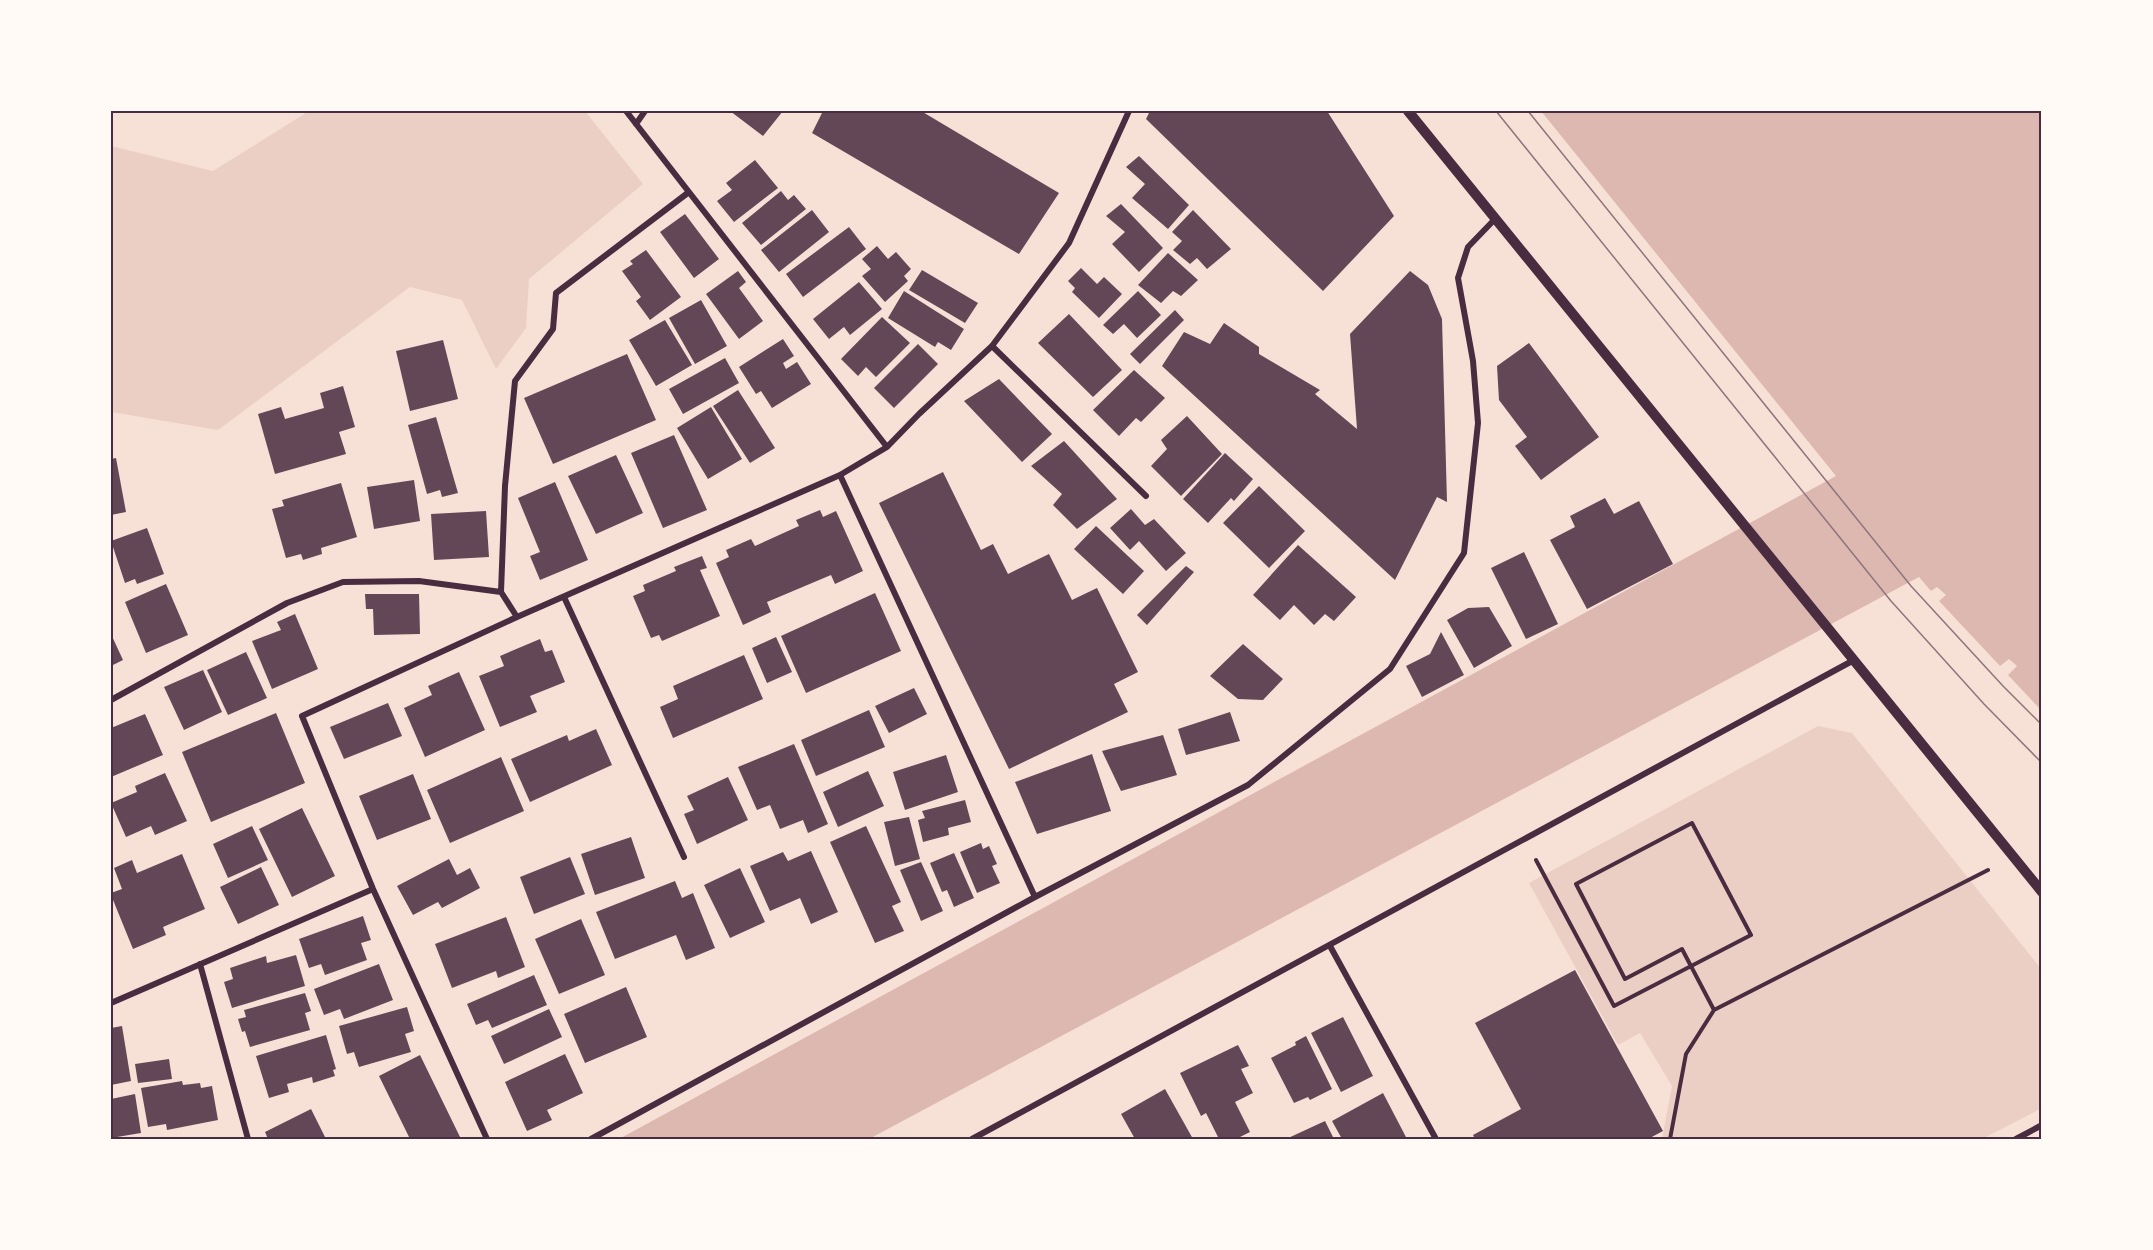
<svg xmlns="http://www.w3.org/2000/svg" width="2153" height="1250" viewBox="0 0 2153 1250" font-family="Manrope,sans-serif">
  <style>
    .green { fill: #ebcfc5 }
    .water { fill: #dcb8b0 }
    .building { fill: #644757 }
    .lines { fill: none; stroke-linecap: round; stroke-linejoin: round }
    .path { stroke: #4a2c40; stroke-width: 4 }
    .minor { stroke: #4a2c40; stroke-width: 6 }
    .tertiary { stroke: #4a2c40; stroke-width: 10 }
    .tram { stroke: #8f747c; stroke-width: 1.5 }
    .neatline { fill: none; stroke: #4a2c40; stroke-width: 2 }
  </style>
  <rect width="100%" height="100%" fill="#f7e1d7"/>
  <path class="green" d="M309 111H585L643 184 529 279 526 328 496 369 462 300 410 287 218 430 111 412V146L213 171Z
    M1818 726 1852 733 2042 970V1108L1982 1139H1662L1672 1086 1640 1033 1618 1045 1529 883Z"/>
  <path class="water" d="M1541 111H2042V711L2008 675 2017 666 2009 659 2000 666 1939 601 1946 595 1937 587 1931 591 1919 577 869 1139H619L1836 476Z"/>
  <path class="building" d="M730 111H783L763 136Z
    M823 111H921L1059 193 1019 254 812 133Z
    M1150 111H1327L1394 216 1323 291 1146 119Z
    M1139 156 1189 205 1168 229 1132 198 1145 184 1126 167Z
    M755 160 778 188 734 222 717 201 732 190 726 183Z
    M781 191 788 200 794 195 806 209 761 245 742 223Z
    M1121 204 1163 248 1139 272 1112 244 1125 232 1106 216Z
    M812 210 829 232 779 272 761 250Z
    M1193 210 1231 249 1207 269 1197 258 1190 264 1173 250 1182 241 1172 232Z
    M685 214 719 259 694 278 660 232Z
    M849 227 866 249 803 297 786 274Z
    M877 246 888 259 896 252 911 269 904 276 908 281 885 302 862 276 871 269 862 259Z
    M646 250 681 297 650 320 636 301 641 297 622 271 633 264 630 261Z
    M1168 253 1198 280 1181 296 1173 291 1161 303 1138 285Z
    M1081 268 1097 284 1104 277 1122 294 1099 318 1072 292 1075 288 1068 281Z
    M922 270 978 303 965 323 909 290Z
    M738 271 746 282 739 288 763 321 739 339 706 294Z
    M1410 271 1428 285 1442 319 1447 502 1437 497 1395 580 1162 366 1184 332 1210 344 1224 323 1259 347V354L1320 390 1315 394 1357 429 1350 334Z
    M859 282 882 309 850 335 844 327 829 339 813 319Z
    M904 291 964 329 951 350 938 342 935 347 888 318Z
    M1138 291 1161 315 1137 338 1124 324 1113 334 1103 325Z
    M701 300 727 346 695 364 669 318Z
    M1175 310 1184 320 1140 364 1130 354Z
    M1069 314 1122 370 1093 397 1038 343Z
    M882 317 910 343 876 377 866 367 858 376 841 359Z
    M665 320 692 365 656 386 629 340Z
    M783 339 794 356 783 363 786 369 797 362 811 384 772 408 761 391 756 394 739 367Z
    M443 340 458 399 410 411 396 351Z
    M1529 343 1599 437 1541 480 1515 446 1527 437 1499 400 1497 366Z
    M918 344 938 364 894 408 874 388Z
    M627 354 656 420 553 464 524 398Z
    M725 358 739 383 683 414 669 389Z
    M1134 370 1165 398 1141 422 1136 418 1119 436 1093 410Z
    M999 379 1052 434 1022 462 964 401Z
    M343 386 355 427 339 432 346 454 275 474 258 414 281 407 285 419 324 408 320 393Z
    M738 390 775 448 750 463 713 406Z
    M711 407 742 459 708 479 677 428Z
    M1187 416 1222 454 1181 496 1151 466 1167 449 1161 440Z
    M436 417 458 493 442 497 440 490 427 494 408 425Z
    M674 435 707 510 663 528 631 453Z
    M1064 441 1117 499 1077 529 1053 505 1062 494 1031 466Z
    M1225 453 1253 479 1234 501 1231 498 1208 523 1183 499Z
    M616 455 643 513 596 534 568 476Z
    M116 458 126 512 111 515V459Z
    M943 472 981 550 993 544 1008 574 1049 554 1072 600 1097 588 1138 672 1114 684 1128 712 1009 769 879 503Z
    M414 480 420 521 374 529 367 487Z
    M555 482 588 560 540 580 530 556 540 552 518 498Z
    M341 483 357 537 321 548 322 554 303 560 301 554 286 558 272 509 284 506 282 500Z
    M1259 486 1305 531 1269 568 1223 523Z
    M1605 498 1614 514 1639 501 1673 564 1587 609 1550 540 1575 527 1570 516Z
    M1131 509 1145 525 1154 519 1186 553 1166 571 1139 541 1130 550 1110 528Z
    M820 510 823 517 836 511 863 571 835 584 831 575 767 602 771 612 743 625 716 563 729 557 726 550 751 539 755 546 799 526 796 520Z
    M486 511 489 557 434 560 431 514Z
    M1096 526 1144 571 1123 594 1074 549Z
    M147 528 164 574 137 584 135 579 125 583 111 541Z
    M1298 545 1356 597 1334 621 1325 614 1314 625 1294 605 1280 620 1253 595Z
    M1524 552 1558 624 1526 639 1491 568Z
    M702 556 707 568 700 570 720 616 662 641 659 635 651 638 633 596 645 591 643 585 676 571 674 567Z
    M1186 566 1194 572 1147 625 1137 615Z
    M166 584 188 635 146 653 125 602Z
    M875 593 901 651 806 693 781 636Z
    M365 594H419L420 634 374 635 373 609H366Z
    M1489 607 1512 646 1474 668 1447 620 1468 608Z
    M295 614 318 669 272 689 252 641 281 630 277 622Z
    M1441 632 1464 675 1422 697 1406 666 1430 654Z
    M111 634 123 660 111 666Z
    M776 637 792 672 767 683 752 648Z
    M540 639 545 652 552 650 565 682 530 696 537 712 500 727 479 676 504 666 500 656Z
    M1243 644 1283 679 1263 700 1238 699 1210 676Z
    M246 652 267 698 228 715 207 670Z
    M744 655 763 699 673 738 660 707 678 699 673 686Z
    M203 670 222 712 184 730 164 687Z
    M459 672 485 730 425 757 404 708 432 695 428 686Z
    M914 688 927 714 889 733 875 706Z
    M388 703 402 736 344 759 330 727Z
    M869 710 885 747 816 776 801 740Z
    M1230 712 1240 741 1186 755 1178 729Z
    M276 713 305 783 211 822 182 752Z
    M145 714 163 755 111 777V728Z
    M596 729 612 765 530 802 511 759 567 735 569 741Z
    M1163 735 1177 775 1121 791 1102 751Z
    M794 744 828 824 808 833 803 820 780 829 770 805 757 810 738 767Z
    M1092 754 1111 811 1037 834 1015 782Z
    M946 755 958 792 905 810 893 772Z
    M501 757 524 811 450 843 427 790Z
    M868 771 884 806 838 827 823 792Z
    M165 773 187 821 155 835 151 826 126 837 111 803 137 792 135 786Z
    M413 774 431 819 377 840 359 796Z
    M728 777 748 820 697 844 684 814 694 810 687 796Z
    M965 800 971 822 948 828 949 835 923 842 918 820 925 818 922 811Z
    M302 808 335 876 292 897 259 829Z
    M909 817 920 859 895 866 884 822Z
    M252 826 268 860 228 878 213 844Z
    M866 826 901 902 892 906 904 931 875 943 830 842Z
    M631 837 645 878 595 895 581 854Z
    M981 843 983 849 989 846 997 864 992 866 1000 883 977 893 960 852Z
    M811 851 838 912 811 924 800 898 770 911 750 866 783 852 788 861Z
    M954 853 974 898 954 907 947 890 942 892 930 863Z
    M182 854 205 909 163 927 166 935 133 949 111 895V893L122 889 114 868 132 860 137 873Z
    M570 857 585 894 534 914 520 877Z
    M449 859 457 875 470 868 480 888 442 908 438 902 413 915 397 886Z
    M921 862 943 911 921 921 900 870Z
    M261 867 279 905 238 924 220 887Z
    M740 868 765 922 730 938 704 885Z
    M675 881 682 898 693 893 715 948 686 960 676 935 615 959 596 912Z
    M363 916 371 940 361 943 367 960 325 975 321 964 309 968 299 939Z
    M506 917 525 967 498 978 496 971 452 988 435 944Z
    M581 919 605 975 559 994 535 939Z
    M296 955 305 986 232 1008 224 982 233 979 230 968 266 956 267 963Z
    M379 964 393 1000 344 1019 340 1009 324 1015 314 989Z
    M1575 970 1663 1131 1648 1139H1475L1473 1135 1521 1109 1475 1023Z
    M534 975 547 1005 492 1028 488 1020 476 1025 467 1004Z
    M626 987 647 1037 585 1063 564 1014Z
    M305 993 311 1011 305 1013 310 1030 250 1047 245 1031 242 1032 238 1019 246 1017 244 1010Z
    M407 1007 414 1031 405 1034 411 1052 359 1067 354 1052 347 1054 339 1026Z
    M549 1009 562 1037 504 1064 491 1036Z
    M1343 1017 1373 1076 1341 1092 1311 1033Z
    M122 1026 131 1081 111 1085V1028Z
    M326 1035 336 1069 333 1070 335 1076 313 1083 312 1077 287 1084 289 1092 269 1098 256 1056Z
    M1306 1036 1332 1089 1310 1100 1308 1097 1294 1103 1271 1058 1296 1045 1295 1042Z
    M1238 1045 1249 1066 1241 1069 1253 1093 1235 1102 1250 1132 1236 1139H1219L1206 1113 1201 1116 1180 1073Z
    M565 1054 583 1093 547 1110 552 1120 527 1131 505 1082Z
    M420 1055 461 1139H410L379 1076Z
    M169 1059 172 1079 138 1083 135 1064Z
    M182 1081 183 1085 200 1083 201 1088 212 1086 218 1120 167 1130 166 1124 148 1127 141 1088Z
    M1165 1089 1193 1139H1135L1121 1114Z
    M1383 1093 1407 1139H1342L1332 1121Z
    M135 1094 141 1133 111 1138V1099Z
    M311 1109 326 1139H268L265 1132Z
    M1325 1121 1334 1139H1286Z"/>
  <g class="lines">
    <path class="path" d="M1536 860 1614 1006 1751 935 1692 823 1576 884 1625 979 1682 949 1714 1010
      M1670 1139 1686 1054 1714 1010 1988 870"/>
    <path class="minor" d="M626 111 887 447 919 414 992 346 1069 243 1129 111
      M636 124 645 111
      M992 346 1146 496
      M840 475 1035 897
      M564 597 684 857
      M517 617 501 592 505 486 515 381 553 329 556 293 689 192
      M111 700 287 603 343 582 419 581 501 592
      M1330 946 1436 1139
      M200 964 248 1139
      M111 1003 373 889
      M487 1139 373 889 302 716 517 617 840 475 887 447
      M591 1139 1035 897 1248 785 1390 669 1464 553 1478 423 1473 361 1458 278 1468 247 1495 219
      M972 1139 1854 660
      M2016 1139 2042 1125"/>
    <path class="tertiary" d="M1408 111 2042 892"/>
    <path class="tram" d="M1496 111 1891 601 1984 704 2042 763
      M1528 111 1911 586 2003 686 2042 725"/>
  </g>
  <rect width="2153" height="1250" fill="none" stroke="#fffaf5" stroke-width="225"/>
  <rect x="112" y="112" width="1928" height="1026" class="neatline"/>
</svg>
